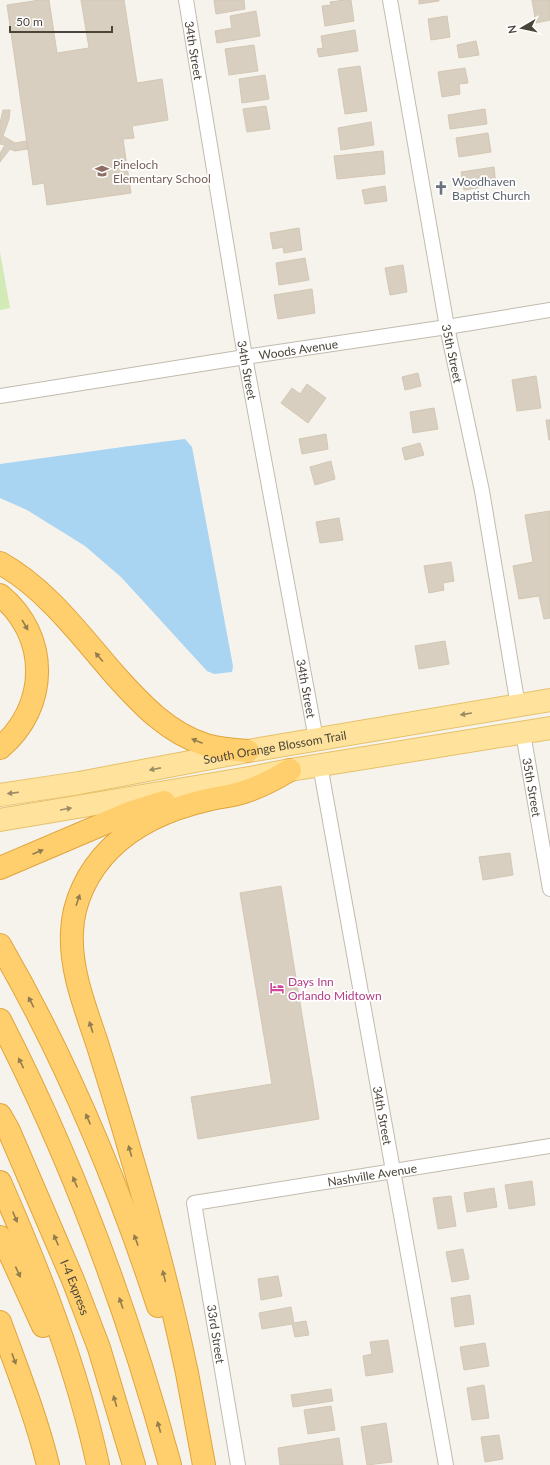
<svg xmlns="http://www.w3.org/2000/svg" width="550" height="1465" viewBox="0 0 550 1465" font-family="Lato,sans-serif">
  <style>
    .green { fill: #d2eab5 }
    .water { fill: #a9d4f2 }
    .building { fill: #d8cfc1; stroke: #d3c7b4 }
    .lines { fill: none; stroke-linecap: round; stroke-linejoin: round }
    .minor-casing { stroke: #c2bbae; stroke-width: 16 }
    .primary-casing { stroke: #e6c16a; stroke-width: 24 }
    .motorway-casing { stroke: #e0a43c; stroke-width: 24 }
    .minor { stroke: #fff; stroke-width: 14 }
    .primary { stroke: #ffe39c; stroke-width: 22 }
    .motorway { stroke: #ffcf6e; stroke-width: 22 }
    .oneway { fill: #937c4e }
    .oneway2 { fill: #9c8c66 }
    .labels { text-anchor: middle; dominant-baseline: central; stroke-width: 3.5; stroke-linejoin: round; paint-order: stroke }
    .street-label { font-size: 12px; fill: #4b4439; stroke: #fff }
    .education-label { font-size: 12px; fill: #785e54; stroke: #fff; text-anchor: start }
    .worship-label { font-size: 12px; fill: #5b616d; stroke: #fff; text-anchor: start }
    .hotel-label { font-size: 12px; fill: #b23c85; stroke: #fff; text-anchor: start }
  </style>
  <rect width="100%" height="100%" fill="#f6f3ec"/>
  <path class="green" d="M0 252 10 308 0 310Z"/>
  <path class="water" d="M185 439 192 447 233 666 232 672 214 674 207 671 121 577 85 546 27 510 0 498V464L130 446Z"/>
  <path class="building" d="M40 0H49L57 53 89 48 81 0H124L137 83 162 79 168 120 132 126 134 138 123 139 131 193 47 205 44 183 33 185 7 5Z
    M214 0H244L245 9 216 14Z
    M345 0H351L354 21 325 26 322 6 331 5 330 2Z
    M419 0H439V1L419 4Z
    M532 0H550V20L536 23Z
    M256 11 260 36 217 43 215 31 232 28 230 16Z
    M447 16 450 37 431 40 428 19Z
    M355 30 358 51 319 57 317 49 323 48 321 36Z
    M476 41 479 55 459 58 457 45Z
    M254 45 258 71 229 75 225 49Z
    M360 66 367 111 345 114 338 69Z
    M465 68 468 83 459 84 460 94 442 97 438 72Z
    M265 75 269 99 242 103 239 79Z
    M266 106 270 129 247 132 243 109Z
    M485 109 487 124 450 129 448 115Z
    M3 110H10L9 119 3 136 15 143 27 141 28 149 15 151 10 149 0 162V153L5 145 0 144V123Z
    M371 122 374 145 341 150 338 128Z
    M488 133 491 152 459 157 456 138Z
    M383 151 385 174 337 179 334 156Z
    M494 167 496 185 464 190 461 172Z
    M385 186 387 201 365 204 362 190Z
    M299 228 302 250 284 253 283 247 273 249 270 233Z
    M305 258 309 280 279 285 276 263Z
    M403 265 407 292 390 295 385 268Z
    M312 289 315 313 278 319 274 295Z
    M418 373 421 386 405 390 402 377Z
    M536 376 541 408 517 411 512 380Z
    M307 384 326 398 308 423 281 403 292 388 300 394Z
    M434 408 438 429 413 433 410 412Z
    M546 420H550V440H549Z
    M326 434 328 449 302 454 299 439Z
    M420 443 424 455 405 460 402 448Z
    M331 461 335 479 315 485 310 467Z
    M550 511V618L544 619 539 596 519 599 513 566 533 562 525 515Z
    M339 518 343 540 320 543 316 522Z
    M451 562 454 581 443 583 444 590 429 593 424 566Z
    M445 641 449 664 419 669 415 646Z
    M510 853 513 875 483 880 479 857Z
    M281 886 319 1119 198 1139 191 1097 272 1084 240 893Z
    M532 1181 535 1205 509 1209 505 1185Z
    M494 1188 497 1207 467 1212 464 1193Z
    M451 1196 456 1226 438 1229 433 1198Z
    M463 1249 469 1279 452 1282 446 1252Z
    M278 1276 282 1296 261 1300 258 1279Z
    M470 1295 474 1324 455 1327 451 1298Z
    M291 1307 294 1323 306 1321 309 1335 295 1337 292 1324 262 1329 259 1313Z
    M388 1340 393 1372 366 1376 363 1356 372 1354 370 1342Z
    M485 1343 489 1366 464 1370 460 1347Z
    M484 1385 489 1418 472 1420 467 1388Z
    M331 1389 333 1401 293 1407 291 1395Z
    M331 1406 335 1430 308 1434 304 1410Z
    M386 1423 392 1462 367 1465 361 1427Z
    M499 1435 503 1459 485 1462 481 1437Z
    M339 1438 343 1465H280L278 1448Z"/>
  <g class="lines">
    <defs>
      <g id="minor">
        <path id="s1" d="M186 0 245 357 316 739"/>
        <path id="s2" d="M390 0 447 327 482 491 518 706"/>
        <path id="s3" d="M0 396 245 357 447 327 550 310"/>
        <path id="s4" d="M523 733 550 889"/>
        <path id="s5" d="M320 765 446 1465"/>
        <path id="s6" d="M238 1465 194 1203 550 1146"/>
      </g>
      <g id="primary">
        <path id="s7" d="M0 795 79 783 248 751 550 700"/>
        <path d="M0 820 255 777 290 770 550 728"/>
      </g>
      <g id="motorway">
        <path d="M0 563C47 589 80 635 115 675 141 704 168 733 206 745 220 749 234 750 248 751"/>
        <path d="M0 595C50 636 49 707 0 748"/>
        <path d="M0 868 129 813 164 802"/>
        <path d="M0 945C66 1059 117 1181 158 1306"/>
        <path d="M0 1020C73 1162 128 1311 170 1465"/>
        <path id="s8" d="M0 1115 9 1131 73 1280 99 1348 134 1465"/>
        <path d="M0 1182C40 1273 77 1368 98 1465"/>
        <path d="M0 1237 10 1254 43 1326"/>
        <path d="M0 1322C17 1369 36 1416 48 1465"/>
        <path d="M204 1465C198 1434 193 1404 187 1373 171 1297 151 1222 129 1148 119 1113 108 1078 97 1043 85 1007 70 970 72 932 73 901 88 871 110 849 136 823 172 808 207 800 219 797 232 796 244 792 260 787 275 779 290 770"/>
      </g>
    </defs>
    <use href="#minor" class="minor-casing"/>
    <use href="#primary" class="primary-casing"/>
    <use href="#motorway" class="motorway-casing"/>
    <use href="#minor" class="minor"/>
    <use href="#primary" class="primary"/>
    <use href="#motorway" class="motorway"/>
  </g>
  <defs><path id="oneway-solid" d="M-6-.8H1V-3.2L6.5 0L1 3.2V.8H-6Z"/></defs>
  <g class="oneway">
    <use href="#oneway-solid" transform="translate(25 625) rotate(60)"/>
    <use href="#oneway-solid" transform="translate(99 657) rotate(-131)"/>
    <use href="#oneway-solid" transform="translate(197 741) rotate(-158)"/>
    <use href="#oneway-solid" transform="translate(38 852) rotate(-23)"/>
    <use href="#oneway-solid" transform="translate(78 900) rotate(-71)"/>
    <use href="#oneway-solid" transform="translate(31 1002) rotate(-118)"/>
    <use href="#oneway-solid" transform="translate(91 1027) rotate(-108)"/>
    <use href="#oneway-solid" transform="translate(21 1063) rotate(-116)"/>
    <use href="#oneway-solid" transform="translate(88 1119) rotate(-114)"/>
    <use href="#oneway-solid" transform="translate(130 1151) rotate(-106)"/>
    <use href="#oneway-solid" transform="translate(75 1182) rotate(-113)"/>
    <use href="#oneway-solid" transform="translate(15 1217) rotate(67)"/>
    <use href="#oneway-solid" transform="translate(56 1240) rotate(-113)"/>
    <use href="#oneway-solid" transform="translate(136 1240) rotate(-110)"/>
    <use href="#oneway-solid" transform="translate(18 1272) rotate(65)"/>
    <use href="#oneway-solid" transform="translate(164 1276) rotate(-104)"/>
    <use href="#oneway-solid" transform="translate(121 1303) rotate(-109)"/>
    <use href="#oneway-solid" transform="translate(14 1359) rotate(70)"/>
    <use href="#oneway-solid" transform="translate(115 1401) rotate(-106)"/>
    <use href="#oneway-solid" transform="translate(159 1427) rotate(-106)"/>
  </g>
  <g class="oneway2">
    <use href="#oneway-solid" transform="translate(466 714) rotate(171)"/>
    <use href="#oneway-solid" transform="translate(155 769) rotate(169)"/>
    <use href="#oneway-solid" transform="translate(13 793) rotate(173)"/>
    <use href="#oneway-solid" transform="translate(66 809) rotate(-10)"/>
  </g>
  <defs>
    <symbol id="school-bare" viewBox="-9 -9 18 18"><path d="M0-5L7-2L0 1L-7-2ZM-4 1L0 2.5L4 1V4Q0 6-4 4Z" fill="#8d6e63" stroke="#fff" stroke-width="2.5" paint-order="stroke"/></symbol>
    <symbol id="church-bare" viewBox="-9 -9 18 18"><path d="M-1.2-6h2.4v3.5h3.3v2.4h-3.3V6h-2.4V-.1h-3.3v-2.4h3.3Z" fill="#6b7280" stroke="#fff" stroke-width="2.5" paint-order="stroke"/></symbol>
    <symbol id="hotel-bare" viewBox="-9 -9 18 18"><path d="M-6-4.5h1.5V1H6V5H4.5V3h-9V5H-6ZM-4 0a1.8 1.8 0 1 1 3.6 0ZM.5 0V-2.5h3Q6-2.5 6 0Z" fill="#d1479c" stroke="#fff" stroke-width="2.5" paint-order="stroke"/></symbol>
  </defs>
  <g fill-rule="evenodd">
    <use href="#school-bare" x="92" y="161" width="20" height="20"/>
    <use href="#church-bare" x="431" y="178" width="20" height="20"/>
    <use href="#hotel-bare" x="267" y="978" width="20" height="20"/>
  </g>
  <g class="labels">
    <g class="street-label">
      <text stroke="none"><textPath href="#s1" startOffset="51">34th Street</textPath></text>
      <text stroke="none"><textPath href="#s3" startOffset="302">Woods Avenue</textPath></text>
      <text stroke="none"><textPath href="#s2" startOffset="359">35th Street</textPath></text>
      <text stroke="none"><textPath href="#s1" startOffset="375">34th Street</textPath></text>
      <text stroke="none"><textPath href="#s1" startOffset="699">34th Street</textPath></text>
      <text stroke="none"><textPath href="#s7" startOffset="279">South Orange Blossom Trail</textPath></text>
      <text stroke="none"><textPath href="#s4" startOffset="55">35th Street</textPath></text>
      <text stroke="none"><textPath href="#s5" startOffset="356">34th Street</textPath></text>
      <text stroke="none"><textPath href="#s6" startOffset="446">Nashville Avenue</textPath></text>
      <text stroke="none"><textPath href="#s8" startOffset="188">I-4 Express</textPath></text>
      <text transform="translate(216 1334) rotate(81)">33rd Street</text>
    </g>
    <g class="education-label">
      <text x="113" y="164">Pineloch<tspan x="113" dy="14">Elementary School</tspan></text>
    </g>
    <g class="worship-label">
      <text x="452" y="181">Woodhaven<tspan x="452" dy="14">Baptist Church</tspan></text>
    </g>
    <g class="hotel-label">
      <text x="288" y="981">Days Inn<tspan x="288" dy="14">Orlando Midtown</tspan></text>
    </g>
  </g>
  <g transform="translate(522 28) rotate(261)" stroke="#ffffff" stroke-width="3" paint-order="stroke">
  <path d="M0-3L7 15L0 10L-7 15Z" fill="#4b4439"/>
  <text y="-6" font-size="11" font-weight="bold" text-anchor="middle" fill="#4b4439">N</text>
  </g>
  <path d="M10 26v6h102v-6" fill="none" stroke="#4b4439" stroke-width="2"/>
  <text x="16" y="26" font-size="12" fill="#4b4439" stroke="#ffffff" stroke-width="3" paint-order="stroke">50 m</text>
</svg>
